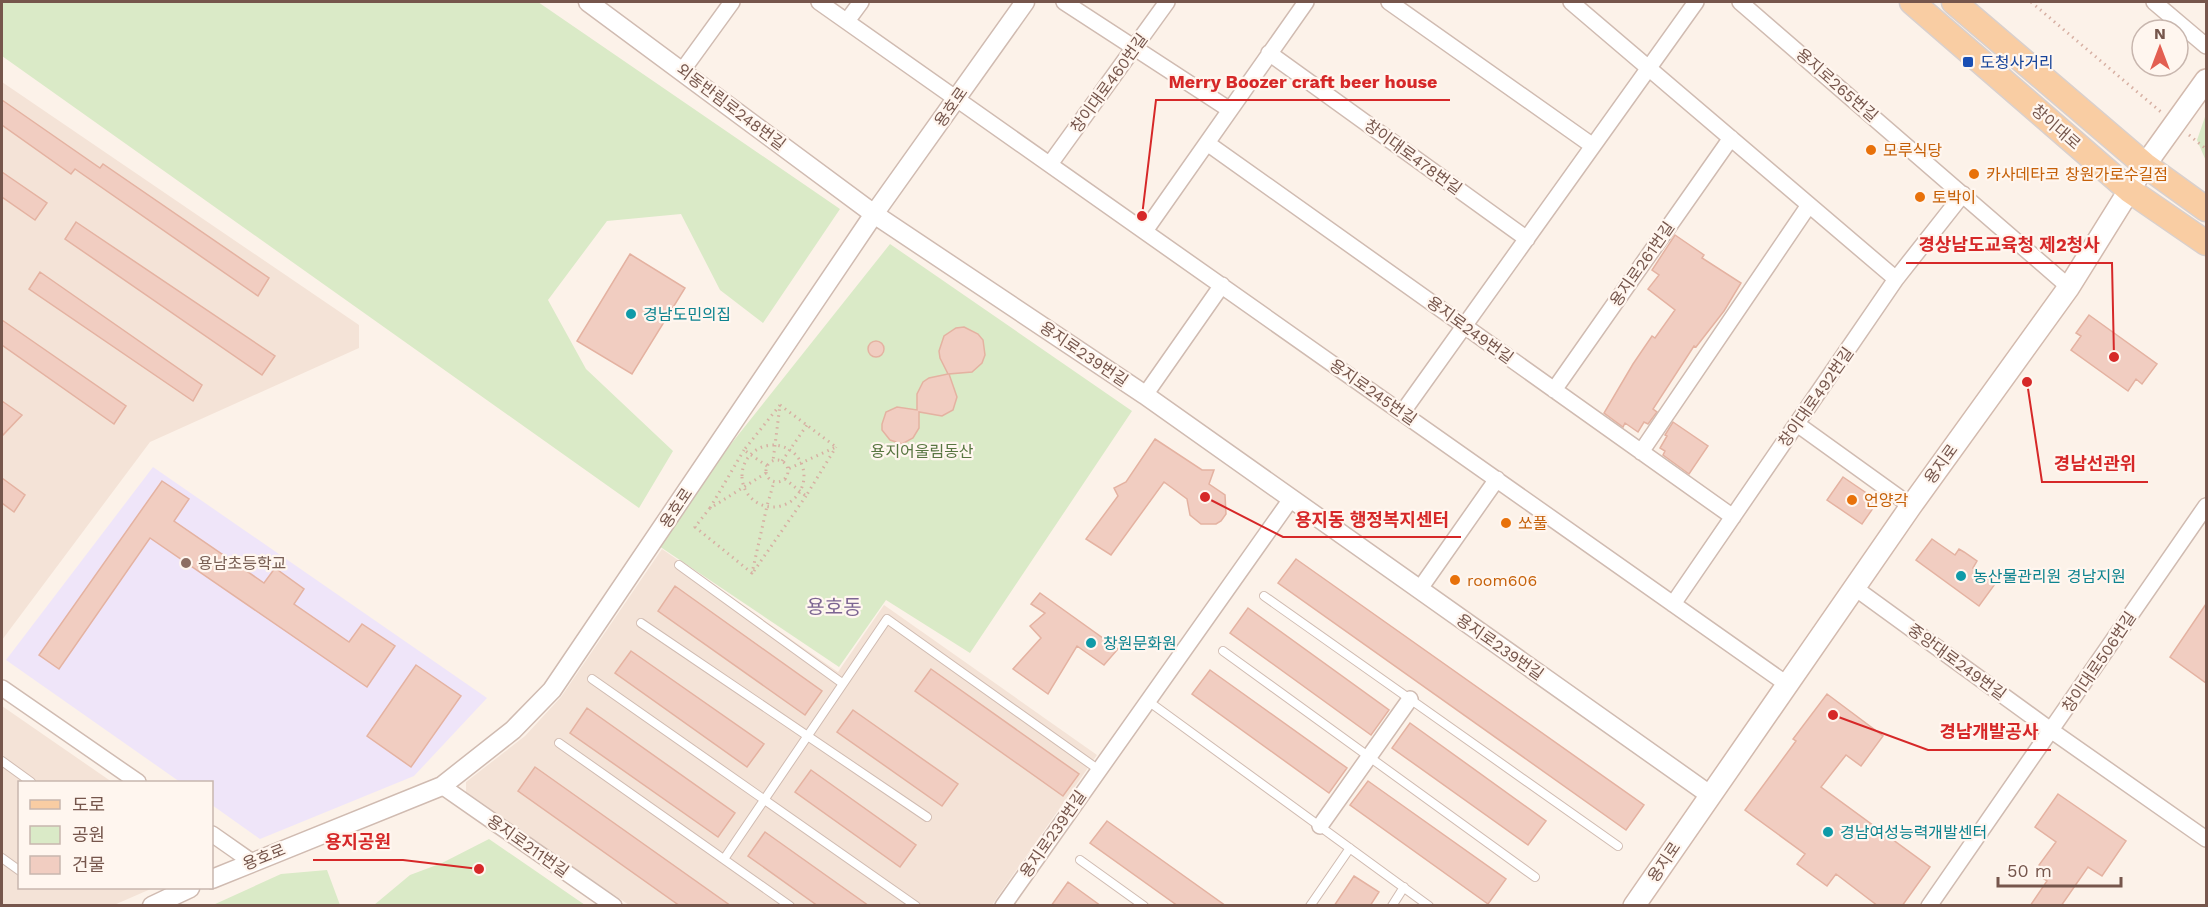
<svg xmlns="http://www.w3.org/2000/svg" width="2208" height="907" viewBox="0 0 2208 907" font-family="'Work Sans','Noto Sans KR',sans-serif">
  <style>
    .residential { fill: #f4e3d7 }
    .education { fill: #efe5f9 }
    .green { fill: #daeac7 }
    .building { fill: #f1cdc1; stroke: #e4b2a1; stroke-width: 1.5 }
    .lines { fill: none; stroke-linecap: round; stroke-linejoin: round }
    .service-casing { stroke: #d0bbb1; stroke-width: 10 }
    .minor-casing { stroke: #d0bbb1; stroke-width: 18 }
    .tertiary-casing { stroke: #d0bbb1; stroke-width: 21 }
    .secondary-casing { stroke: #d3baae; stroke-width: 24 }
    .primary-casing { stroke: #d9d0cd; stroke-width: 27 }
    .path { stroke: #d7b0a3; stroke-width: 3; stroke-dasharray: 1.5 4.5; stroke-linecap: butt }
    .service { stroke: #fff; stroke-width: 8 }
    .minor { stroke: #fff; stroke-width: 15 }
    .tertiary { stroke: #fff; stroke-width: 18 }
    .secondary { stroke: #fff; stroke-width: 21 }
    .primary { stroke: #f9cda3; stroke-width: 24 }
    .transit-dot { fill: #1a4fb4; stroke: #fff6ef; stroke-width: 2 }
    .food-dot { fill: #e8710a; stroke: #fff6ef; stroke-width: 2 }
    .culture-dot { fill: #0f9aa8; stroke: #fff6ef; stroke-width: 2 }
    .education-dot { fill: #8d6e63; stroke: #fff6ef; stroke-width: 2 }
    .labels { text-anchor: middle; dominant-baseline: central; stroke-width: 4.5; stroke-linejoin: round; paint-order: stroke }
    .transit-label { font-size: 16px; fill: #164399; stroke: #fff6ef; text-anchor: start }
    .street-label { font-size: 16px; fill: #76564c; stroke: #fff6ef }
    .food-label { font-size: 16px; fill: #c56008; stroke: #fff6ef; text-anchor: start }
    .culture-label { font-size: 16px; fill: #0d838f; stroke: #fff6ef; text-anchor: start }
    .park-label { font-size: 16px; fill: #587641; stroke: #fff6ef }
    .education-label { font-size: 16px; fill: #785e54; stroke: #fff6ef; text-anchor: start }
    .quarter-label { font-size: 20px; fill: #7c6592; stroke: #fff6ef }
    .leader { fill: none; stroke: #d62828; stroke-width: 2 }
    .callout-dot { fill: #d62828; stroke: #fff6ef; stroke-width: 2 }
    .callout-label { font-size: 18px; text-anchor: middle; font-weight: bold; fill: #d62828; stroke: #fff6ef; stroke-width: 4.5; stroke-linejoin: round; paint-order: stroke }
  </style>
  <rect width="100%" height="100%" fill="#fcf2e9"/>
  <path class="residential" d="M2 82 359 325V348L150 442 2 640Z
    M662 549 838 672 884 605 1097 755 992 905H629L466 795V782L525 736 561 697Z
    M2 706 112 782H20V888H153L114 905H2Z"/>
  <path class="education" d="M153 467 487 698 414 776 260 839 212 805V782H180L6 660Z"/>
  <path class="green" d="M2 2H538L840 209 763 323 720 290 681 214 607 221 548 300 586 369 673 451 639 508 2 56Z
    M2206 114V161L2197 140Z
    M890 244 1132 411 970 653 886 600 839 667 653 542Z
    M489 839 585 905H374L410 875 442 863Z
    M327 870 340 905H213L281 874Z"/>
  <path class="building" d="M2 100 100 168 103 164 269 278 258 296 75 169 71 174 2 125Z
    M2 172 47 203 35 220 2 197Z
    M76 222 275 356 262 375 65 239Z
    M1675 235 1704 255 1702 258 1741 283 1724 311 1696 347 1694 346 1653 409 1657 412 1648 424 1644 422 1638 432 1625 423 1623 427 1604 413 1633 364 1652 336 1655 338 1675 310 1648 289 1659 275 1652 270Z
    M630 254 685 288 632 374 577 341Z
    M40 272 202 385 193 401 29 289Z
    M2089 315 2157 364 2142 384 2136 379 2128 391 2071 350 2081 336 2076 333Z
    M2 320 126 406 114 424 2 345Z
    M964 327 978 334 983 340 985 355 982 363 972 372 949 374 957 397 953 410 942 416 919 412V428L913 438 902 444 890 440 882 430V424L886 412 897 407 917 410V394L923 382 929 378 948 374 940 358 939 351 944 336 956 328Z
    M868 349a8 8 0 1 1 16 0a8 8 0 1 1-16 0Z
    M2 401 22 415 2 436Z
    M1673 422 1708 446 1689 474 1663 455 1665 451 1660 448 1667 436 1665 435Z
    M1155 439 1202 470H1214L1209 484 1225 495 1226 514 1221 521 1216 524H1201L1190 515 1187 499 1164 482 1111 555 1086 539 1118 496 1114 488 1126 482Z
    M1843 477 1878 501 1862 524 1827 500Z
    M2 478 25 495 14 512 2 503Z
    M162 481 189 499 174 521 264 583 275 568 304 589 294 604 349 642 362 624 395 646 367 687 150 538 59 669 39 655Z
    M1932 539 1955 555 1959 549 1964 552 1977 561 1973 568 1995 584 1979 606 1916 560Z
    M1296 559 1644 805 1626 830 1278 583Z
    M675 586 822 691 805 715 658 611Z
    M1040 593 1118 649 1104 665 1077 646 1048 694 1013 669 1041 638 1030 626 1045 613 1031 604Z
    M2206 604V683L2170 657Z
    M1248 608 1389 710 1371 735 1230 633Z
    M631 651 764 744 747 767 615 673Z
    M416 665 461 696 411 767 367 736Z
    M931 669 1079 774 1063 796 915 691Z
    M1210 670 1347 768 1329 793 1192 694Z
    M1827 694 1883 736 1861 766 1846 755 1821 787 1930 867 1902 906H1878L1836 874 1827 886 1797 864 1805 854 1745 810 1796 741 1793 739Z
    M587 708 735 813 718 837 570 733Z
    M853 710 958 784 942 806 837 732Z
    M1410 723 1546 821 1528 845 1392 748Z
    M535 767 731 906H680L518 791Z
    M811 770 916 845 900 867 795 792Z
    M1368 781 1506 879 1488 904 1350 805Z
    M2058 794 2126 841 2102 876 2088 867 2061 906H2030L2047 881 2038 875 2043 868 2039 865 2056 842 2035 827Z
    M1107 821 1226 906H1178L1090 843Z
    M765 832 869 906H818L748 856Z
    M1354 876 1379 892 1370 906H1334Z
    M1068 882 1101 906H1051Z"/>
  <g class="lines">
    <defs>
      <path id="service" d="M679 565 842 683
        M1264 596 1618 846
        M641 623 927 817
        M1223 651 1535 877
        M592 679 916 906
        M1148 701 1429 906
        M559 743 790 906
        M2 761 31 782
        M2 858 20 871
        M724 859 887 619 1099 770
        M1080 860 1144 906
        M1310 906 1350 848
        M1392 906 1404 887"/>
      <path id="minor" d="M819 2 1788 685
        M1064 2 1230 110
        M1389 2 1593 146
        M1571 2 1896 279
        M1740 2 2069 287
        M2154 2 2206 46
        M847 21 861 2
        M1269 53 1527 239
        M682 71 732 2
        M1207 143 1733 517
        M1050 164 1167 2
        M1145 231 1306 2
        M1554 390 1731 138
        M1145 395 1222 285
        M1402 413 1696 2
        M1797 424 1911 506
        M1641 452 1809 205
        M1855 588 2052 731 2206 839
        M1419 590 1497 479
        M1673 604 1896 279 1963 194
        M2 688 138 782
        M442 786 614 906
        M1320 826 1410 699
        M212 834 252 862
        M1003 906 1291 499
        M1929 906 2206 506"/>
      <path id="tertiary" d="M588 2 874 214 1145 395 1710 795
        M212 879 442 786 513 730 552 690 874 214 1025 2
        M152 906 190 888"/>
      <path id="secondary" d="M1634 906 1911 506 2069 287 2145 165 2206 80"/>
      <path id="primary" d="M1912 2 2129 190 2206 243
        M1954 2 2145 165 2206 209"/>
    </defs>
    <use href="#service" class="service-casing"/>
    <use href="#minor" class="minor-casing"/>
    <use href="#tertiary" class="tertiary-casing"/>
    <use href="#secondary" class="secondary-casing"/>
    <use href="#primary" class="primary-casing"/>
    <path class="path" d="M2031 2 2161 112
      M2189 135 2206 149
      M780 405 836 447 788 469
      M742 476a31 31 0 1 1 62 0a31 31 0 1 1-62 0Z
      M766 471a11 11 0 1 1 22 0a11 11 0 1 1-22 0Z
      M782 461 807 425
      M767 466 744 450 780 405 773 461
      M766 473 709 509 695 527 752 573 767 506 774 482
      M785 479 806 496 836 447
      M710 508 744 450
      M754 571 806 496"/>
    <use href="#service" class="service"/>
    <use href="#minor" class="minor"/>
    <use href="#tertiary" class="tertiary"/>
    <use href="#secondary" class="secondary"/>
    <use href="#primary" class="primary"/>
  </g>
  <rect class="transit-dot" x="1962" y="56" width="12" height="12" rx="3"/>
  <g class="food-dot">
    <circle cx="1871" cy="150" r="6"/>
    <circle cx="1974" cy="174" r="6"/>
    <circle cx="1920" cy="197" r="6"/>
    <circle cx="1852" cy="500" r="6"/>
    <circle cx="1506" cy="523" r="6"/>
    <circle cx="1455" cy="580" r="6"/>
  </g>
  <g class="culture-dot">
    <circle cx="631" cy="314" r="6"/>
    <circle cx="1961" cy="576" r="6"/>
    <circle cx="1091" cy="643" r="6"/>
    <circle cx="1828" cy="832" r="6"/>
  </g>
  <circle class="education-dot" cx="186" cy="563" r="6"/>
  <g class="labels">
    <g class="transit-label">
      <text x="1980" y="62">도청사거리</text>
    </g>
    <g class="street-label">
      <text transform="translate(1109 83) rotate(-54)">창이대로460번길</text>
      <text transform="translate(1837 85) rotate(41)">용지로265번길</text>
      <text transform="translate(731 107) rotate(37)">외동반림로248번길</text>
      <text transform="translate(951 107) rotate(-55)">용호로</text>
      <text transform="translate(2056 127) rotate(41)">창이대로</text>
      <text transform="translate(1413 157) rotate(36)">창이대로478번길</text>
      <text transform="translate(1642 264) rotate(-55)">용지로261번길</text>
      <text transform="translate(1470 330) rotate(36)">용지로249번길</text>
      <text transform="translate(1084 354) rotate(34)">용지로239번길</text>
      <text transform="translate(1373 392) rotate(35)">용지로245번길</text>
      <text transform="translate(1816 397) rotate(-55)">창이대로492번길</text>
      <text transform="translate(1941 464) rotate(-54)">용지로</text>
      <text transform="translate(676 508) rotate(-56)">용호로</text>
      <text transform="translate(1500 647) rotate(35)">용지로239번길</text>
      <text transform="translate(1957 662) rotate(36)">중앙대로249번길</text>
      <text transform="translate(2099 662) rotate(-56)">창이대로506번길</text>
      <text transform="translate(1053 834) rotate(-55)">용지로239번길</text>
      <text transform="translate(528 846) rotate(35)">용지로211번길</text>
      <text transform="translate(264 857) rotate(-22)">용호로</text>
      <text transform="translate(1664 862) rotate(-56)">용지로</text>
    </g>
    <g class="food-label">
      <text x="1883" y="150">모루식당</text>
      <text x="1986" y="174">카사데타코 창원가로수길점</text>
      <text x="1932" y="197">토박이</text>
      <text x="1864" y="500">언양각</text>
      <text x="1518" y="523">쏘풀</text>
      <text x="1467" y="580">room606</text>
    </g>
    <g class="culture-label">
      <text x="643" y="314">경남도민의집</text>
      <text x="1973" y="576">농산물관리원 경남지원</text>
      <text x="1103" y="643">창원문화원</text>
      <text x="1840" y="832">경남여성능력개발센터</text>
    </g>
    <g class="park-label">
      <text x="922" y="451">용지어울림동산</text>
    </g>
    <g class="education-label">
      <text x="198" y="563">용남초등학교</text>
    </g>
    <g class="quarter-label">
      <text x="834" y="607">용호동</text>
    </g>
  </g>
  <path class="leader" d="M1142 216L1156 100H1450M2114 357L2112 263H1906M2027 382L2042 482H2148M1205 497L1283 537H1461M1833 715L1928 750H2051M479 869L403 860H313"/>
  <g class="callout-dot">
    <circle cx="1142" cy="216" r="6"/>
    <circle cx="2114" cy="357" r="6"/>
    <circle cx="2027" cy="382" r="6"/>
    <circle cx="1205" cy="497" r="6"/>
    <circle cx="1833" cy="715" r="6"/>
    <circle cx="479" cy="869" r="6"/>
  </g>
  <g class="callout-label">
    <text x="1303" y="88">Merry Boozer craft beer house</text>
    <text x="2009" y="251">경상남도교육청 제2청사</text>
    <text x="2095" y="470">경남선관위</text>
    <text x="1372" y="526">용지동 행정복지센터</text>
    <text x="1989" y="738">경남개발공사</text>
    <text x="358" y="848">용지공원</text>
  </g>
  <rect width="2208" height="907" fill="none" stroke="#76564c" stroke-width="6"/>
  <rect x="18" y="781" width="195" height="108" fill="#fff6ef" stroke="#c8b6ae" stroke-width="1.5"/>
  <rect x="30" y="800" width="30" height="9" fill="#f9cda3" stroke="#c8b6ae" stroke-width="1.5"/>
  <text x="72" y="811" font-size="18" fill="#76564c">도로</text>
  <rect x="30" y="826" width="30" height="18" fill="#daeac7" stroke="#c8b6ae" stroke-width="1.5"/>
  <text x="72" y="841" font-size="18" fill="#76564c">공원</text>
  <rect x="30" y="856" width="30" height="18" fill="#f1cdc1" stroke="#c8b6ae" stroke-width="1.5"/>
  <text x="72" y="871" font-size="18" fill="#76564c">건물</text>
  <g transform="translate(2160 48)"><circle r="28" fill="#fff6ef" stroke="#c8b6ae" stroke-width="1.5"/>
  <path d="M0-4.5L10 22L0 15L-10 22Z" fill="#e35e51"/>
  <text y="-9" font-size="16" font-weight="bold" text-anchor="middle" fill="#76564c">N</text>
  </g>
  <path d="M1998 877v9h123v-9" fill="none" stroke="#76564c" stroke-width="3"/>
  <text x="2007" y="877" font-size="18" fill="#76564c" stroke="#fff6ef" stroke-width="4.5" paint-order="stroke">50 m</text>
</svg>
